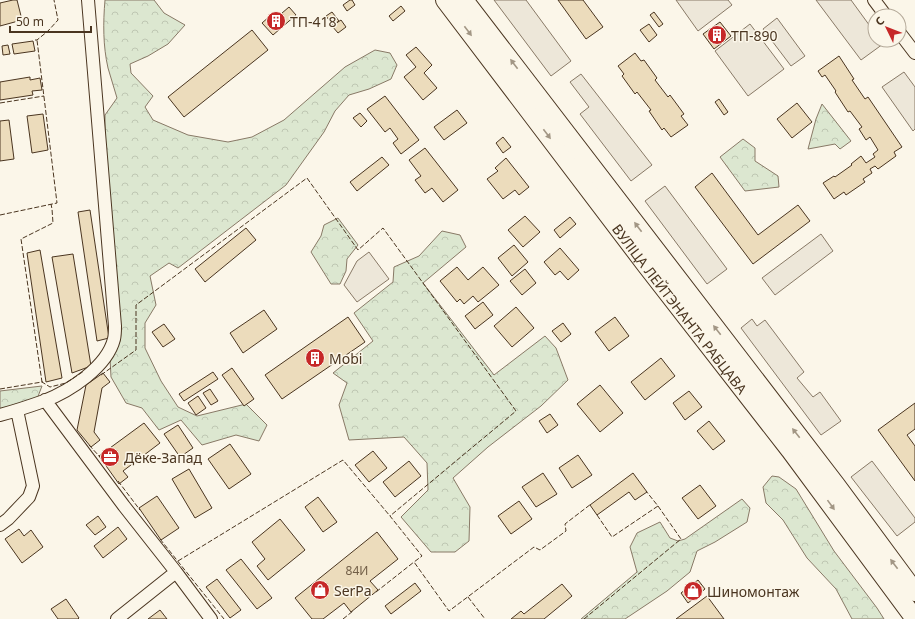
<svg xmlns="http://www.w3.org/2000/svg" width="915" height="619" viewBox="0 0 915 619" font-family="'Noto Sans',sans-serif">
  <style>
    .forest { fill: url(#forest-crowns); stroke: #887966 }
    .parking { fill: #ede7d9; stroke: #887966 }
    .building { fill: #ecdcbc; stroke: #4a3520 }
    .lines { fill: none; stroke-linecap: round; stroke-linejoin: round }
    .minor-casing { stroke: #4a3520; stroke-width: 14 }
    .highway-casing { stroke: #4a3520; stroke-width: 20 }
    .minor { stroke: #fbf6e9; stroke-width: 12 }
    .highway { stroke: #fbf6e9; stroke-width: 18 }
    .fence { stroke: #4a3520; stroke-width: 1; stroke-dasharray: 5 2; stroke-linecap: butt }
    .oneway { fill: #a29684 }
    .labels { text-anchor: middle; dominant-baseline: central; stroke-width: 3; stroke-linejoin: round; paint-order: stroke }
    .number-label { font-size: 12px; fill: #725f47 }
    .poi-label { font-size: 14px; fill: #4a3520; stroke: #fbf6e9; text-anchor: start }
    .street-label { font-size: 14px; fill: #4a3520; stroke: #fbf6e9 }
  </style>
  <defs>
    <pattern id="forest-crowns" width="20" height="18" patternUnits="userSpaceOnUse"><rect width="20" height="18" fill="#dce7d0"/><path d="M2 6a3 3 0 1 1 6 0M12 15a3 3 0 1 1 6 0" fill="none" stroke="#bec7b2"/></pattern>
  </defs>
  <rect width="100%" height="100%" fill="#fbf6e9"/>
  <path class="forest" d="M105 0H154L164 13 185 25 168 44 148 56 130 64 131 73 153 96 145 107 153 120 188 135 228 142 252 137 284 120 345 67 375 50 390 53 397 65 391 79 369 89 349 95 335 111 324 132 286 185 178 268 169 263 150 276 156 305 145 323V348L161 381 178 407 197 416 246 404 267 425 259 441 236 435 202 445 181 420 159 430 142 408 126 403 111 377 110 358 120 341 112 262 105 180V115L117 98C114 88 111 78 108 68 103 46 103 23 105 0Z
    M822 104 851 141 840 149 835 144 808 149 816 119Z
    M743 139 755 148V161L778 176 779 187 745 191 720 157Z
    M338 218 358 245 347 259 346 271 340 284H331L311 252 321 236 324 225Z
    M442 231 460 235 466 247 423 283 494 375 545 336 556 348 568 380 541 406 488 447 453 478 470 507 469 541 455 552H431L401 517 428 490 427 463 404 437 349 440 339 405 347 383 333 373 373 341 354 313 393 282 394 267 419 256Z
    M42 386 37 399 0 409V391Z
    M772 476 779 477 796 489 834 551 877 608 884 619H852L836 589 807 558 783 520 766 503 763 487Z
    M742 499 750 508 747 522 715 542 697 551 690 572 667 591 625 619H581L637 572 630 547 637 533 660 522 670 538 678 541 685 539Z"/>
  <path class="parking" d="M494 0H526L571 61 551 76Z
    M676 0H728L732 5 698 31Z
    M816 0H851L875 33V40H881L883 44 861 60Z
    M777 18 805 56 791 66 763 29Z
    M750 24 784 69 748 96 715 51Z
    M904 72 915 87V129L913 131 882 87Z
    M581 74 652 165 631 181 580 114 589 107 570 82Z
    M665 186 727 269 707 284 645 201Z
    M821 234 833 251 775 295 762 278Z
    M369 252 389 279 357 302 344 285 357 261Z
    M752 319 757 326 765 320 804 372 797 378 813 397 820 392 841 421 821 435 741 328Z
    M872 461 915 518V522L897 536 851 477Z"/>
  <path class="building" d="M13 0H17L22 20 0 26V3Z
    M350 0H352L355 5 347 11 343 5Z
    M558 0H583L603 27 586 39Z
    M401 6 405 11 393 21 389 16Z
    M289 7 296 15 273 35 262 23 270 16 274 20Z
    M332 12 339 21 333 25 326 16Z
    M654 12 663 24 659 27 650 15Z
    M341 20 346 27 338 33 332 26Z
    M720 22 731 36 714 49 703 34Z
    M649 24 657 35 649 42 640 30Z
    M252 30 268 50 184 117 168 97Z
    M33 41 35 51 14 54 12 44Z
    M8 45 10 54 3 55 2 46Z
    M416 47 432 65 424 73 437 88 423 100 404 77 416 67 406 55Z
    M635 53 641 61 644 60 657 78 655 80 668 97 670 95 684 114 681 116 688 125 671 137 664 128 662 130 649 111 651 110 637 92 635 94 622 76 624 74 618 66Z
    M839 56 854 79 852 80 865 99 868 97 902 147 894 152 896 156 878 169 875 166 870 169 872 173 863 179 865 182 846 195 844 192 834 199 823 183 834 176 835 177 852 165 851 164 861 156 866 163 875 157 873 154 878 150 870 137 866 140 859 129 862 127 850 111 848 112 835 92 836 91 825 75 822 77 818 71Z
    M30 77V80L40 78 42 90 32 91 33 95 0 100V82Z
    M385 96 419 140 401 154 393 143 398 139 390 128 385 132 367 109Z
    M719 99 728 112 724 115 715 102Z
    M797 103 812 122 792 138 777 119Z
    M457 110 467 123 444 140 434 127Z
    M360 113 367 121 361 127 353 118Z
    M43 114 48 150 32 153 27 116Z
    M9 120 14 159 0 161V121Z
    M503 137 511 147 503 153 496 143Z
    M425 148 458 190 443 202 432 188 425 193 415 180 421 176 409 160Z
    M382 157 389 165 357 191 350 182Z
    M506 158 529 187 519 195 515 190 503 199 487 179 498 171 495 168Z
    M712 173 758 235 798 205 810 221 753 264 695 187Z
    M90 210 109 338 97 341 78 212Z
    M525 216 540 232 523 247 508 230Z
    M570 217 576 224 560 238 554 230Z
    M246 228 256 240 205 282 195 269Z
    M514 245 528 262 512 276 498 258Z
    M560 248 579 270 568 280 560 271 555 275 544 262Z
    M40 250 62 378 46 382 27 253Z
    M73 254 91 366 72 373 52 257Z
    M457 267 468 280 483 267 499 285 478 302 473 296 464 304 460 299 457 302 440 281Z
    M525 269 536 283 522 295 510 281Z
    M483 302 493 315 475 329 465 316Z
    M516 307 534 328 512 347 494 326Z
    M264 310 277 329 243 353 230 333Z
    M348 317 365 342 282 399 265 375Z
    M615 317 629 336 609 351 595 332Z
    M563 323 571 334 561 342 552 331Z
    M164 324 175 339 163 347 152 332Z
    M661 358 675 376 645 400 631 382Z
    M232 368 254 399 244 406 222 375Z
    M213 372 218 379 184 401 179 394Z
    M103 373 110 382 102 388 94 432 100 440 91 447 77 430 86 385Z
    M600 385 623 413 600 432 577 404Z
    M210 389 218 401 211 405 203 393Z
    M689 391 702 407 685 420 673 403Z
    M198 396 206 408 196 415 188 403Z
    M915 403V429L907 435 915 446V481L878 430Z
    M550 414 558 425 547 433 539 421Z
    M709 421 725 441 713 450 697 431Z
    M144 423 160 443 123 471 128 477 119 484 99 456Z
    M178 425 193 448 180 457 164 434Z
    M230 444 251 474 229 489 208 459Z
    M373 451 387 468 369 482 355 465Z
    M578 455 592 475 572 488 559 468Z
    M409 461 421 476 395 497 383 482Z
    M189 469 212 508 195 518 172 479Z
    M543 473 557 494 536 507 522 487Z
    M633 473 647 492 635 500 629 492 597 515 590 505Z
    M700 485 716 506 698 519 682 498Z
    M157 496 179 528 161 540 139 508Z
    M318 497 337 522 323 532 305 507Z
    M519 501 532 519 511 534 498 516Z
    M98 516 106 527 95 535 86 525Z
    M280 519 305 550 268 580 257 566 265 559 252 542Z
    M118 527 127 539 103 558 94 546Z
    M19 529 24 536 31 530 43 547 22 563 5 539Z
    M377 532 398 559 370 581 378 590 351 612 344 603 323 619H312L295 598Z
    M241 559 272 598 257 609 226 570Z
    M217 579 241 610 230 618 206 587Z
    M698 580 705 589 688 603 681 593Z
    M415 583 421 591 391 614 385 606Z
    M562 584 572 596 544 619H511L521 611 524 614Z
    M707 596 724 619H676Z
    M66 599 79 618 78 619H58L51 609Z
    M160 610 167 619H148Z"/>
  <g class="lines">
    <defs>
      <path id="minor" d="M874 0 886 16
        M899 32 915 53
        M45 400 124 506 176 572 211 619
        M0 415C15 411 30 406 44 401 70 391 107 367 114 339 115 335 115 330 115 326L88 0
        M0 525 8 519 29 497 33 486 17 410
        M117 619 176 572"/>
      <g id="highway">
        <path id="s1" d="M445 0 646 265 790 450 915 619"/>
        <path d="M464 0 836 485 915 592"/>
      </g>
    </defs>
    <use href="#minor" class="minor-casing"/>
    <use href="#highway" class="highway-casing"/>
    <use href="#minor" class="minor"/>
    <use href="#highway" class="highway"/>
    <path class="fence" d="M35 40H37L48 31 58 20 54 0
      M0 103 44 96
      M0 215 57 203 37 40
      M101 375 136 350V305L307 178 358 250 383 228 516 411 390 516 422 556 414 562 449 611 534 547 540 550 566 531 565 524 591 504
      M43 382H42L50 387 66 383 84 371
      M0 389 42 382 21 239 53 223 52 209 51 204
      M89 445 100 457
      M118 481 140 510
      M597 515 612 537 658 506
      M160 539 224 619
      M178 561 343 460 390 516
      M376 592 414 562
      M468 597 485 619
      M343 619 353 611
      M584 619 681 539 658 506 646 491"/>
  </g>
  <defs><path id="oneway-solid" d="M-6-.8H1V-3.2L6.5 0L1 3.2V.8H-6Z"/></defs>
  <g class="oneway">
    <use href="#oneway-solid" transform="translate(468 31) rotate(53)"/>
    <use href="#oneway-solid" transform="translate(514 64) rotate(-127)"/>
    <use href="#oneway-solid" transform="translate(547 134) rotate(53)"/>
    <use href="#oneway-solid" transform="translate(638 227) rotate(-127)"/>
    <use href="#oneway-solid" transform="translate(717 330) rotate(-128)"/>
    <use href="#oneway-solid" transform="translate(796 433) rotate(-128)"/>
    <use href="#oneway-solid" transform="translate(831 505) rotate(54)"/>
    <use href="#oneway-solid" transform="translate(894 564) rotate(-127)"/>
  </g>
  <defs>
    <symbol id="building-disc" viewBox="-11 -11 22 22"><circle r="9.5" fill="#c62828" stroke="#fbf6e9"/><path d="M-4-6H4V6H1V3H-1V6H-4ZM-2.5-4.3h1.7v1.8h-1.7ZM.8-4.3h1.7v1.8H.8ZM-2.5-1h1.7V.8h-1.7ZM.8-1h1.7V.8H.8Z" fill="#fff"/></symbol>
    <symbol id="office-disc" viewBox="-11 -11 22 22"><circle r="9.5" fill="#c62828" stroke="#fbf6e9"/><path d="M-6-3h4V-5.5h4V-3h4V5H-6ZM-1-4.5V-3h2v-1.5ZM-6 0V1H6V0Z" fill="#fff"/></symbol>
    <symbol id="shop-disc" viewBox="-11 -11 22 22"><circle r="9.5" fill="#c62828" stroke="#fbf6e9"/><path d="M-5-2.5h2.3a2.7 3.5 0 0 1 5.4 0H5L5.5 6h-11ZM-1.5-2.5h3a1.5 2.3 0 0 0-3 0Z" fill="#fff"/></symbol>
  </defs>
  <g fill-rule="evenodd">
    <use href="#building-disc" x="265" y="10" width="22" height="22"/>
    <use href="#building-disc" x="706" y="24" width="22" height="22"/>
    <use href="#building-disc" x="304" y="347" width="22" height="22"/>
    <use href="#office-disc" x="99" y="446" width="22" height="22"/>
    <use href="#shop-disc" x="309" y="579" width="22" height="22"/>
    <use href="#shop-disc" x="682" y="580" width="22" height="22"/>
  </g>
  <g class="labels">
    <g class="number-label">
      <text x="357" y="570">84И</text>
    </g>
    <g class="poi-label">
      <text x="290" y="21">ТП-418</text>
      <text x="731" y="35">ТП-890</text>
      <text x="329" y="358">Mobi</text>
      <text x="124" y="457">Дёке-Запад</text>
      <text x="334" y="590">SerPa</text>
      <text x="707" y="591">Шиномонтаж</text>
    </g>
    <g class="street-label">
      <text stroke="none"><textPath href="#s1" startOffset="388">ВУЛІЦА ЛЕЙТЭНАНТА РАБЦАВА</textPath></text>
    </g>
  </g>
  <g transform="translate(887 28) rotate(313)"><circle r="19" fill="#fbf6e9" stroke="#b4a999"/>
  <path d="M0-3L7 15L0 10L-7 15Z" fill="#c62828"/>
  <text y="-6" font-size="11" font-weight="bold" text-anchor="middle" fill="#4a3520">С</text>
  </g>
  <path d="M10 26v6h81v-6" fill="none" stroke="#4a3520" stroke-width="2"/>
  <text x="16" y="26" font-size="12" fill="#4a3520" stroke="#fbf6e9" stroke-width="3" paint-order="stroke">50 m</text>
</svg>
